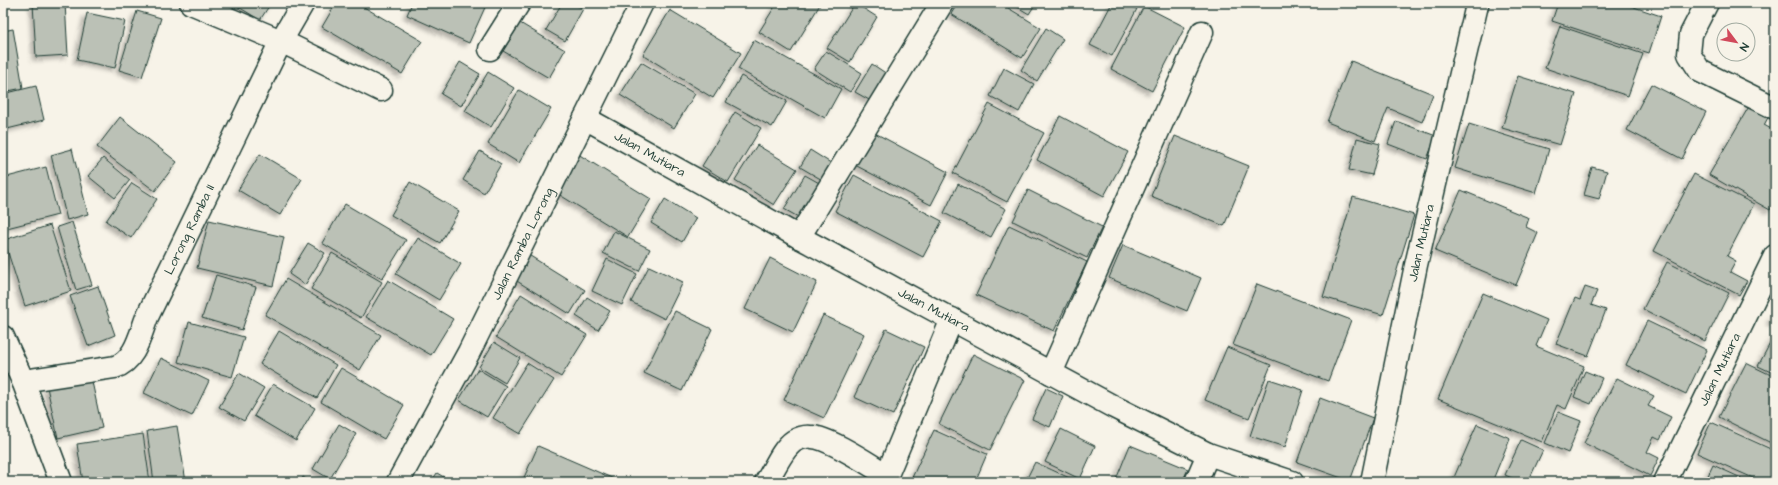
<svg xmlns="http://www.w3.org/2000/svg" width="1778" height="485" viewBox="0 0 1778 485" font-family="'Architects Daughter',sans-serif">
  <style>
    .building { fill: #bbc1b6; stroke: #1f3d34; filter: url(#shadow) }
    .lines { fill: none; stroke-linecap: round; stroke-linejoin: round }
    .minor-casing { stroke: #1f3d34; stroke-width: 25 }
    .minor { stroke: #f7f3e8; stroke-width: 22 }
    .labels { text-anchor: middle; dominant-baseline: central; stroke-width: 3; stroke-linejoin: round; paint-order: stroke }
    .street-label { font-size: 13px; fill: #1f3d34; stroke: #f7f3e8 }
  </style>
  <defs>
    <filter id="shadow"><feDropShadow dx="-3.5" dy="3.5" stdDeviation="2" flood-color="#0004"/></filter>
  </defs>
  <rect width="100%" height="100%" fill="#f7f3e8"/>
  <filter id="ink" filterUnits="userSpaceOnUse"><feTurbulence type="fractalNoise" baseFrequency=".025" numOctaves="2"/><feDisplacementMap in="SourceGraphic" scale="8" xChannelSelector="R" yChannelSelector="G"/><feConvolveMatrix kernelMatrix="1 2 1 2 8 2 1 2 1" color-interpolation-filters="sRGB"/></filter>
  <g filter="url(#ink)">
    <path class="building" d="M33 3H65L68 55 36 57Z
      M232 3H271L260 20Z
      M336 3H357L422 41 402 74 322 27Z
      M412 3H487L469 43 407 15Z
      M562 3H573L583 9 565 41 546 30Z
      M777 3H821L791 52 759 32Z
      M855 3 877 17 850 62 827 48Z
      M958 3H1000L1041 28 1022 58 951 14Z
      M1011 3H1036L1029 14Z
      M1112 3H1125L1137 9 1112 56 1090 45Z
      M1558 3H1622L1661 16 1649 53 1552 21Z
      M1144 6 1185 27 1152 91 1111 69Z
      M670 10 741 53 713 98 643 55Z
      M137 11 161 18 142 77 119 70Z
      M87 13 125 21 115 68 77 60Z
      M520 23 565 50 549 78 503 51Z
      M1560 26 1643 54 1628 96 1545 68Z
      M1046 28 1063 39 1037 81 1021 70Z
      M13 29 23 88 3 92V31Z
      M754 40 841 89 825 118 738 69Z
      M826 51 862 73 850 92 814 69Z
      M1351 61 1433 94 1422 122 1388 108 1375 141 1327 122Z
      M460 62 480 74 461 106 441 94Z
      M641 62 695 94 674 128 620 95Z
      M872 64 887 74 871 101 855 92Z
      M1004 68 1034 84 1019 112 990 96Z
      M488 72 514 88 491 127 465 111Z
      M741 76 787 101 772 127 726 102Z
      M1518 76 1576 94 1560 145 1502 128Z
      M1651 84 1706 112 1682 159 1627 130Z
      M36 86 44 120 3 130V94Z
      M519 90 551 109 519 163 488 144Z
      M1751 103 1770 114 1764 125 1775 131V201L1770 210 1709 175Z
      M989 104 1044 133 1007 202 953 173Z
      M735 112 761 128 728 182 702 166Z
      M1060 116 1128 152 1104 196 1037 160Z
      M120 117 177 162 155 191 97 147Z
      M1396 121 1436 136 1427 159 1388 144Z
      M1469 124 1549 149 1536 193 1455 168Z
      M873 132 948 172 931 205 855 165Z
      M1175 136 1249 166 1224 226 1151 196Z
      M1357 138 1380 144 1372 175 1349 170Z
      M757 145 797 169 774 205 735 180Z
      M72 149 88 214 67 220 51 155Z
      M810 150 834 165 824 181 800 167Z
      M480 151 501 164 484 193 463 180Z
      M260 154 302 179 280 215 238 190Z
      M578 154 651 199 628 237 555 192Z
      M103 158 130 180 115 198 88 176Z
      M46 167 58 215 3 229V178Z
      M1592 167 1607 171 1599 199 1584 195Z
      M1694 174 1754 204 1727 256 1736 261 1730 272 1747 281 1739 295 1654 251Z
      M805 175 821 184 800 218 784 209Z
      M854 175 942 221 923 257 835 211Z
      M410 182 459 211 440 243 391 215Z
      M132 183 157 199 131 238 106 221Z
      M958 184 1006 209 991 237 944 213Z
      M1028 190 1102 227 1087 258 1013 221Z
      M1461 190 1529 218 1526 227 1538 233 1516 285 1435 251Z
      M1353 197 1414 215 1383 315 1323 297Z
      M665 199 696 218 682 242 651 223Z
      M345 204 406 240 382 279 322 243Z
      M209 220 284 237 273 286 197 268Z
      M72 222 92 285 76 290 57 227Z
      M50 225 71 291 25 306 4 240Z
      M1009 225 1087 262 1054 331 976 295Z
      M614 231 650 249 639 271 603 253Z
      M418 238 461 264 439 300 396 274Z
      M308 243 325 253 305 285 289 274Z
      M1123 245 1201 278 1187 311 1109 278Z
      M332 253 382 282 361 318 311 289Z
      M527 254 585 290 570 314 512 278Z
      M770 258 817 282 793 332 745 309Z
      M607 259 637 274 622 305 592 291Z
      M1667 262 1729 293 1705 341 1643 309Z
      M649 266 683 282 665 319 631 302Z
      M216 275 256 287 242 330 202 318Z
      M286 279 381 335 360 370 265 315Z
      M388 280 453 319 431 355 366 317Z
      M1257 284 1351 320 1328 381 1233 345Z
      M98 286 115 335 88 346 70 296Z
      M1585 287 1597 291 1591 305 1606 310 1588 356 1556 344 1575 298 1580 300Z
      M1483 293 1547 320 1536 346 1584 366 1566 409 1557 405 1542 442 1438 399Z
      M521 294 587 335 561 377 496 337Z
      M587 297 610 311 598 330 576 316Z
      M675 311 712 329 682 391 644 373Z
      M1775 312V324L1770 321Z
      M823 315 864 334 824 418 784 400Z
      M1647 321 1707 350 1686 394 1626 365Z
      M189 322 244 337 232 377 178 362Z
      M886 329 924 347 893 415 854 397Z
      M279 331 336 365 317 398 260 364Z
      M1775 334V374L1758 366Z
      M494 342 520 358 505 383 479 367Z
      M1227 347 1271 365 1249 418 1205 400Z
      M973 354 1025 380 990 450 939 424Z
      M161 358 209 381 192 416 144 393Z
      M527 363 554 380 520 434 493 418Z
      M1746 363 1775 377V445L1719 417Z
      M341 368 404 405 384 439 321 402Z
      M478 369 506 386 487 417 459 400Z
      M1585 371 1602 378 1591 404 1574 397Z
      M239 373 264 388 244 421 219 407Z
      M91 377 102 428 58 438 47 387Z
      M1617 378 1654 396 1648 406 1671 417 1660 440 1654 437 1647 452 1659 458 1650 476 1584 443Z
      M1269 379 1303 390 1285 447 1250 436Z
      M273 384 315 408 296 441 254 416Z
      M1046 388 1063 396 1050 427 1032 419Z
      M1320 398 1373 418 1350 481 1297 462Z
      M1558 412 1581 421 1568 453 1545 443Z
      M1711 422 1775 451V482H1762L1697 453Z
      M339 424 356 434 330 479 313 469Z
      M1477 424 1510 438 1492 482H1452Z
      M177 426 186 482H154L147 431Z
      M1061 429 1095 446 1080 479 1045 462Z
      M934 430 987 454 975 482H910Z
      M143 434 150 482H83L77 444Z
      M1521 440 1543 450 1528 482H1521L1505 475Z
      M1130 445 1188 469 1182 482H1115Z
      M538 446 621 482H522Z
      M1035 462 1078 482H1025Z
      M1713 465 1750 482H1705Z
      M437 473 452 482H431Z
      M303 477 311 482H300Z"/>
    <g class="lines">
      <defs>
        <g id="minor">
          <path d="M191 3 281 41 381 90"/>
          <path d="M1707 3 1691 34 1689 54 1700 71 1775 108"/>
          <path d="M490 49 519 3"/>
          <path id="s1" d="M585 118 799 237 1114 407 1208 454 1292 482"/>
          <path d="M799 237 942 3"/>
          <path d="M3 337 23 381 61 482"/>
          <path d="M1051 373 1202 32"/>
          <path id="s2" d="M23 381 115 367C135 361 140 335 147 317L281 41 303 3"/>
          <path id="s3" d="M398 482 469 352 642 3"/>
          <path d="M766 482C774 470 782 449 794 441 799 438 806 436 812 437 830 438 870 465 887 475"/>
          <path d="M884 482 952 319"/>
          <path d="M1196 482 1208 454"/>
          <path id="s4" d="M1372 482 1416 265 1477 5"/>
          <path id="s5" d="M1665 482 1775 256"/>
        </g>
      </defs>
      <use href="#minor" class="minor-casing"/>
      <use href="#minor" class="minor"/>
    </g>
  </g>
  <g class="labels">
    <g class="street-label">
      <text stroke="none"><textPath href="#s1" startOffset="74">Jalan Mutiara</textPath></text>
      <text stroke="none"><textPath href="#s2" startOffset="252">Lorong Ramba II</textPath></text>
      <text stroke="none"><textPath href="#s4" startOffset="244">Jalan Mutiara</textPath></text>
      <text stroke="none"><textPath href="#s3" startOffset="269">Jalan Ramba Lorong</textPath></text>
      <text stroke="none"><textPath href="#s1" startOffset="398">Jalan Mutiara</textPath></text>
      <text stroke="none"><textPath href="#s5" startOffset="125">Jalan Mutiara</textPath></text>
    </g>
  </g>
  <rect width="1778" height="485" fill="none" stroke="#f7f3e8" stroke-width="16"/>
  <rect x="8" y="8" width="1762" height="469" fill="none" stroke="#1f3d34" stroke-width="1.5" filter="url(#ink)"/>
  <g transform="translate(1736 42) rotate(122)"><circle r="19" fill="#f7f3e8" stroke="#a1aaa0"/>
  <path d="M0-3L7 15L0 10L-7 15Z" fill="#d1495b"/>
  <text y="-6" font-size="11" font-weight="bold" text-anchor="middle" fill="#1f3d34">N</text>
  </g>
</svg>
